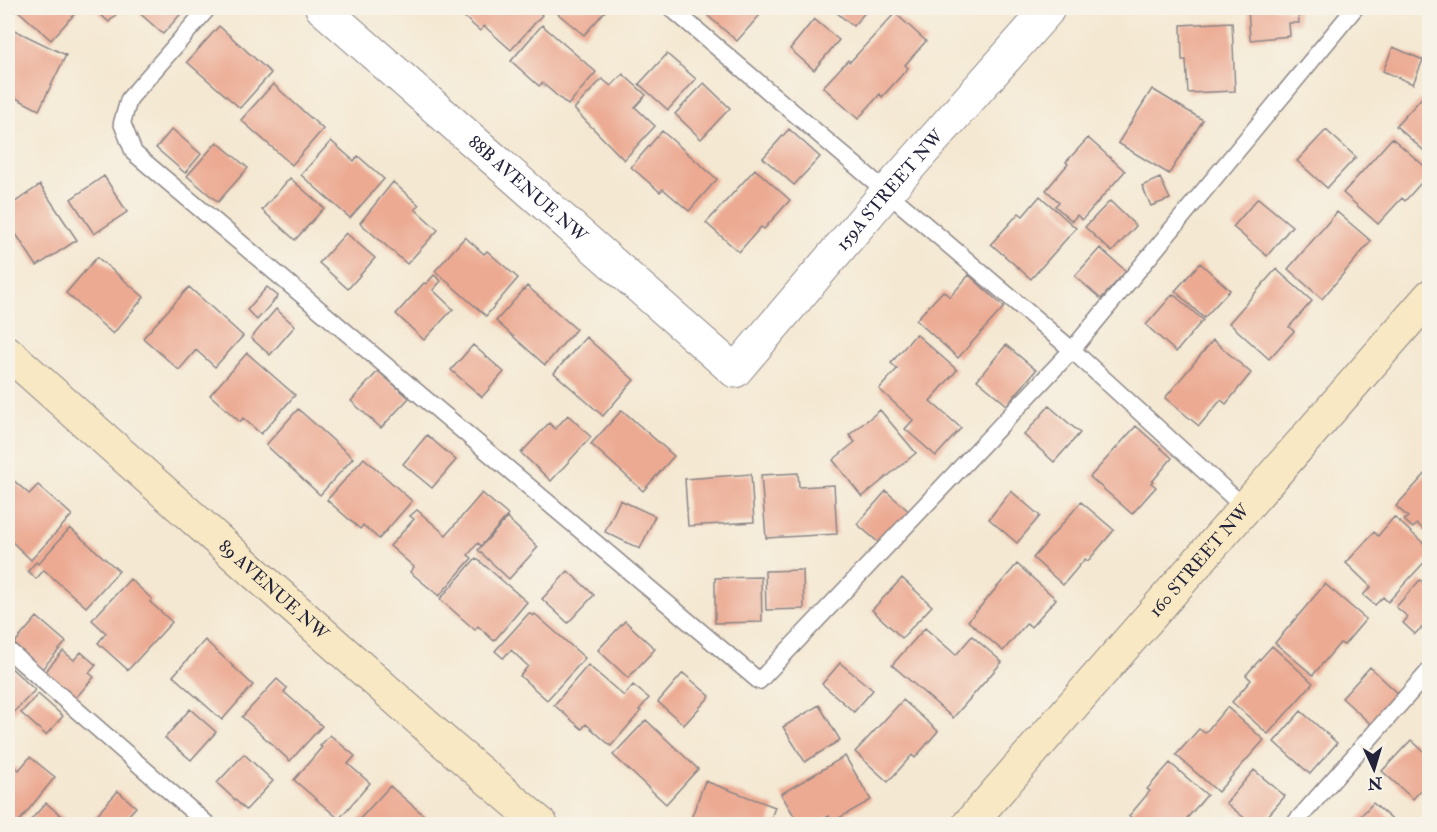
<svg xmlns="http://www.w3.org/2000/svg" width="1437" height="832" viewBox="0 0 1437 832" font-family="'IM FELL Double Pica',serif">
  <style>
    .building { fill: #ecaa93 }
    .lines { fill: none; stroke-linecap: round; stroke-linejoin: round }
    .lane-casing { stroke: #8b8586; stroke-width: 19 }
    .street-casing { stroke: #8b8586; stroke-width: 35 }
    .secondary-casing { stroke: #8b8586; stroke-width: 35 }
    .lane { stroke: #fff; stroke-width: 16 }
    .street { stroke: #fff; stroke-width: 33 }
    .secondary { stroke: #f8e8c3; stroke-width: 33 }
    .labels { text-anchor: middle; dominant-baseline: central; stroke-width: 4.5; stroke-linejoin: round; paint-order: stroke }
    .street-label { font-size: 18px; fill: #22223b; stroke: #f7f3e8 }
  </style>
  <rect width="100%" height="100%" fill="#f7f3e8"/>
  <filter id="ink" filterUnits="userSpaceOnUse"><feTurbulence type="fractalNoise" baseFrequency=".0167" numOctaves="2"/><feDisplacementMap in="SourceGraphic" scale="12" xChannelSelector="R" yChannelSelector="G"/><feConvolveMatrix kernelMatrix="1 2 1 2 8 2 1 2 1" color-interpolation-filters="sRGB"/></filter>
  <filter id="wash" filterUnits="userSpaceOnUse"><feTurbulence type="fractalNoise" baseFrequency=".008" numOctaves="4" result="noise"/><feDisplacementMap in="SourceGraphic" scale="24" xChannelSelector="R" yChannelSelector="G"/><feGaussianBlur stdDeviation="1.35" result="paint"/><feColorMatrix in="noise" values="0 0 0 0 0 0 0 0 0 0 0 0 0 0 0 0 0 1.4 0 .05"/><feComposite in="paint" operator="in"/></filter>
  <g filter="url(#wash)">
    <rect width="100%" height="100%" fill="#f4e8d2"/>
    <g id="blocks">
      <path class="building" d="M15 8H80L51 40Z
        M93 8H122L109 22Z
        M134 8H186L163 34Z
        M454 8H545L540 13 542 15 511 50 484 26 480 31Z
        M561 8H608L584 35 557 13Z
        M714 8H766L737 41 707 15Z
        M831 8H869L853 26Z
        M1248 8H1286V11L1298 10 1299 23H1289L1290 36 1250 40Z
        M895 13 926 41 905 65 908 68 882 97 880 94 858 119 823 87 848 60 850 62Z
        M814 19 839 40 814 70 790 49Z
        M1232 22 1235 91 1188 93 1186 60H1182L1181 25Z
        M542 25 596 72 568 105 542 83 539 86 511 61Z
        M219 26 271 73 240 108 187 62Z
        M8 27 66 55 39 110 8 94Z
        M1393 47 1423 60 1413 84 1383 71Z
        M667 54 696 79 668 110 639 84Z
        M623 74 646 95 635 107 655 126 624 160 574 109 602 79 611 86Z
        M704 83 730 108 701 139 675 114Z
        M273 84 323 129 292 165 241 120Z
        M1152 89 1203 120 1169 174 1118 143Z
        M1430 89V156L1396 126Z
        M172 129 201 154 185 173 156 148Z
        M789 129 820 157 794 185 763 158Z
        M1326 130 1356 157 1327 188 1297 161Z
        M662 131 717 179 689 211 663 189 660 192 631 167Z
        M1088 138 1125 171 1082 220 1077 215 1072 221 1055 206 1059 202 1046 190 1068 164 1066 162Z
        M1392 138 1430 171V173L1405 201 1402 198 1378 224 1343 193Z
        M331 141 354 161 358 156 384 179 350 218 301 175Z
        M217 142 248 168 218 202 187 176Z
        M755 169 790 200 764 229 761 227 739 252 706 223Z
        M104 176 127 212 94 234 71 199Z
        M290 178 324 208 295 240 262 210Z
        M1160 178 1170 199 1151 206 1142 186Z
        M393 182 419 205 415 209 438 230 407 264 360 223Z
        M40 185 77 240 37 266 8 222V207Z
        M1040 196 1076 228 1031 279 991 244 1019 213 1023 216Z
        M1258 198 1292 226 1267 256 1233 227Z
        M1110 201 1136 226 1112 252 1085 227Z
        M1337 212 1371 241 1322 299 1288 269Z
        M346 233 375 258 348 289 319 263Z
        M465 237 484 254 487 251 518 278 486 316 435 271Z
        M1100 248 1126 271 1101 299 1075 276Z
        M97 257 144 297 113 334 66 293Z
        M1200 263 1230 290 1204 318 1175 291Z
        M1276 269 1312 301 1289 327 1294 331 1269 359 1229 323Z
        M434 275 441 281 433 290 453 309 424 340 396 314 424 283 426 284Z
        M969 275 1004 307 958 358 916 320 943 291 950 297Z
        M527 286 576 329 545 365 496 321Z
        M189 287 243 336 215 367 196 350 179 370 143 338Z
        M267 287 278 296 257 320 247 310Z
        M1173 294 1203 320 1176 352 1146 325Z
        M276 309 295 326 270 355 251 338Z
        M916 334 957 370 930 401 961 428 936 456 905 429 913 420 879 389 897 369 891 363Z
        M586 337 634 380 603 416 554 373Z
        M1213 340 1251 373 1226 404 1221 400 1199 426 1165 398Z
        M473 345 504 372 482 397 451 370Z
        M1006 345 1036 370 1007 405 977 380Z
        M247 353 295 395 261 434 243 418 240 422 210 395Z
        M378 371 409 398 381 428 351 401Z
        M1049 406 1080 433 1054 462 1024 435Z
        M298 409 353 458 320 495 266 445Z
        M622 410 674 456 643 491 591 444Z
        M880 410 916 453 862 497 833 460 855 442 849 435Z
        M568 415 591 437 551 481 521 453 549 423 555 429Z
        M1136 426 1172 458 1151 483 1156 487 1132 514 1090 477Z
        M427 435 456 460 432 488 403 464Z
        M364 458 412 501 379 539 363 525 360 529 327 500Z
        M1430 469V535L1417 524 1413 528 1404 520 1408 517 1396 506Z
        M798 473 799 487 834 485 837 534 766 538 761 475Z
        M751 474 754 522 688 526 685 479Z
        M12 479 29 494 38 485 72 515 31 560 8 538V485Z
        M886 491 913 515 888 542 883 538 878 542 857 524Z
        M1011 491 1040 516 1017 543 989 519Z
        M482 493 508 515 481 546 478 543 468 555 472 558 439 596 410 572 414 567 390 546 414 519 410 516 417 510 446 535Z
        M620 500 655 516 640 549 605 532Z
        M1081 502 1114 530 1088 561 1085 559 1063 585 1033 558Z
        M1394 517 1430 549V556L1388 602 1383 597 1375 605 1363 595 1371 587 1346 563 1374 532 1378 536Z
        M507 518 538 547 509 579 478 550Z
        M70 528 119 571 86 607 44 570 36 579 28 571 36 562 38 564Z
        M476 558 527 602 494 641 478 626 475 630 440 599Z
        M1017 564 1056 599 1031 627 1027 623 1003 651 968 621Z
        M803 570 804 609 766 610 765 571Z
        M568 571 594 595 568 623 542 599Z
        M761 577 762 622 715 623V578Z
        M902 578 932 606 902 638 872 610Z
        M130 579 152 599 150 602 172 622 128 670 98 643 106 633 92 620Z
        M1420 580 1430 588V628L1426 632 1421 628 1415 634 1403 623 1408 617 1396 607Z
        M1325 584 1366 619 1344 645 1340 643 1313 675 1275 643Z
        M529 613 533 616 535 614 585 658 547 700 520 676 528 666 511 650 503 658 495 651Z
        M37 617 66 642 40 671 12 646Z
        M625 621 655 649 628 678 598 650Z
        M925 628 956 655 972 636 1002 662 953 718 892 665Z
        M205 640 253 685 222 720 173 676Z
        M1272 646 1313 683 1268 734 1232 702 1251 680 1246 675Z
        M63 651 74 660 81 652 96 665 89 673 94 677 74 700 43 674Z
        M840 663 873 690 854 712 822 684Z
        M8 665 35 690 10 716 8 714Z
        M588 665 624 696 633 685 649 698 639 710 641 711 611 746 586 724 582 729 554 705Z
        M1370 667 1403 698 1375 728 1342 698Z
        M683 673 710 696 684 725 658 702Z
        M277 679 287 688 284 692 322 726 290 761 242 717Z
        M38 694 63 716 46 735 21 713Z
        M903 700 938 731 915 758 912 755 888 782 855 752Z
        M819 705 840 740 805 762 783 727Z
        M1227 707 1264 740 1218 792 1176 755 1199 729 1205 733Z
        M190 709 216 732 191 760 165 738Z
        M1301 711 1337 743 1310 774 1274 742Z
        M646 720 698 769 666 804 613 755Z
        M330 735 355 756 348 764 370 783 339 819 294 780 322 747 320 746Z
        M1411 740 1430 757V780L1413 799 1382 771Z
        M244 754 273 781 246 810 217 783Z
        M845 756 871 800 832 822 829 816 815 824H799L781 794Z
        M30 757 55 777 17 824H8V761L19 770Z
        M1170 763 1207 795 1182 824H1140L1129 816 1150 791 1147 789Z
        M1254 770 1285 796 1261 824H1252L1226 803Z
        M705 781 775 807 769 824H689Z
        M390 786 434 824H362L358 821Z
        M118 791 136 807 121 824H100L93 819Z
        M46 803 71 824H27Z
        M1373 803 1397 824H1357L1355 822Z"/>
    </g>
  </g>
  <g filter="url(#ink)">
    <use href="#blocks" fill-opacity="0" stroke="#8b8586" stroke-width="1.5"/>
    <g class="lines">
      <defs>
        <path id="lane" d="M208 8 129 99 122 123 134 153 759 681 1072 350 1355 8
          M671 8 1072 350 1245 508
          M8 650 207 824
          M1294 824 1430 670"/>
        <g id="street">
          <path id="s1" d="M322 8 735 371 887 192 1047 11 1042 8"/>
        </g>
        <g id="secondary">
          <path id="s2" d="M8 353 449 746 541 824"/>
          <path id="s3" d="M969 824 1430 296"/>
        </g>
      </defs>
      <use href="#lane" class="lane-casing"/>
      <use href="#street" class="street-casing"/>
      <use href="#secondary" class="secondary-casing"/>
      <use href="#lane" class="lane"/>
      <use href="#street" class="street"/>
      <use href="#secondary" class="secondary"/>
    </g>
  </g>
  <g class="labels">
    <g class="street-label">
      <text stroke="none"><textPath href="#s1" startOffset="274">88B AVENUE NW</textPath></text>
      <text stroke="none"><textPath href="#s1" startOffset="788">159A STREET NW</textPath></text>
      <text stroke="none"><textPath href="#s3" startOffset="350">160 STREET NW</textPath></text>
      <text stroke="none"><textPath href="#s2" startOffset="356">89 AVENUE NW</textPath></text>
    </g>
  </g>
  <rect width="1437" height="832" fill="none" stroke="#f7f3e8" stroke-width="30"/>
  <g transform="translate(1374 769) rotate(176)" stroke="#f7f3e8" stroke-width="4.5" paint-order="stroke">
  <path d="M0-4.5L10 22L0 15L-10 22Z" fill="#22223b"/>
  <text y="-9" font-size="16" font-weight="bold" text-anchor="middle" fill="#22223b">N</text>
  </g>
</svg>
